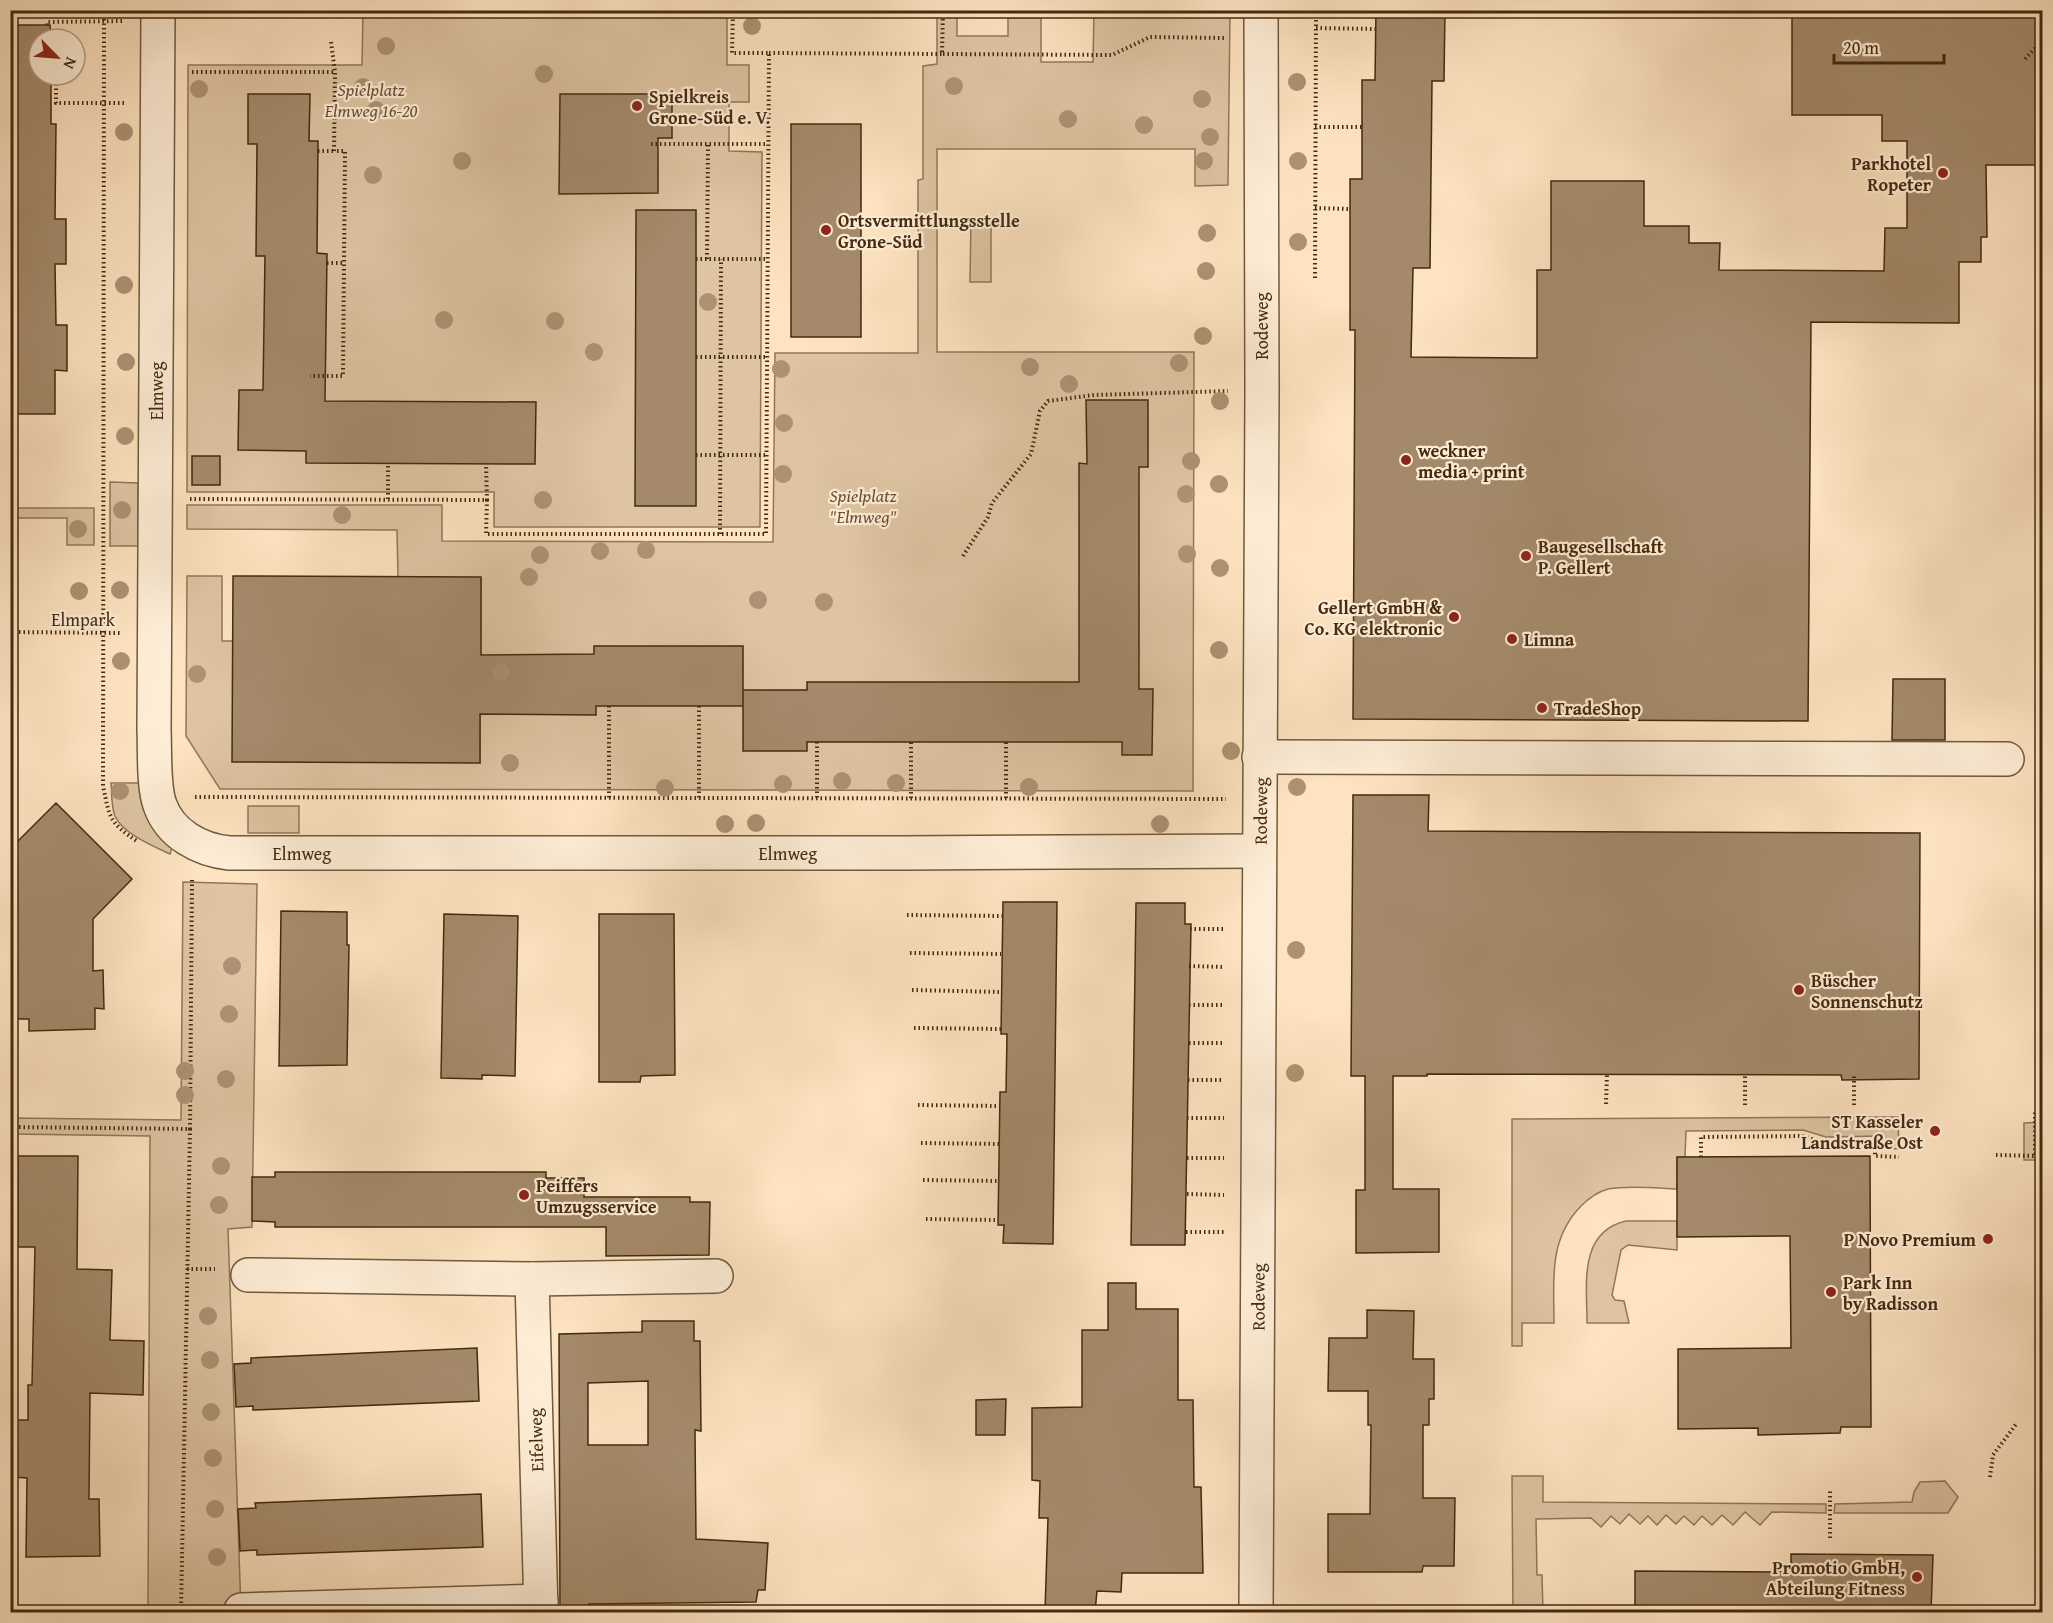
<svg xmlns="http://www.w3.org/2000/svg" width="2053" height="1623" viewBox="0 0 2053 1623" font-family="'Gentium Book Plus',serif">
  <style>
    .green { fill: #dec4a2; stroke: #917758; stroke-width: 1.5 }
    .building { fill: #a48a6b; stroke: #442a0f; stroke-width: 1.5; fill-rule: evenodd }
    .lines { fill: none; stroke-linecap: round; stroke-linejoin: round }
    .minor-casing { stroke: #72583b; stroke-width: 36 }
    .path { stroke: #442a0f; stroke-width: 4; stroke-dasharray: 1.5 3; stroke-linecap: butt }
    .minor { stroke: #feedd6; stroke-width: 33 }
    .tree { fill: #ac9273 }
    .poi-dot { fill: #8f2418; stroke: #feedd6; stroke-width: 2 }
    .labels { text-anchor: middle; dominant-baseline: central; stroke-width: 4.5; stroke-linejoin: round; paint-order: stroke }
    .park-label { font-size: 18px; font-style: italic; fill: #6a5034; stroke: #feedd6 }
    .poi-label { font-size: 18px; font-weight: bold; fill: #442a0f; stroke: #feedd6; text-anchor: start }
    .street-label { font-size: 18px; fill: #442a0f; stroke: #feedd6 }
  </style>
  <rect width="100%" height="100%" fill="#fde3c0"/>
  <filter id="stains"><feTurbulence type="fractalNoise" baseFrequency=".00333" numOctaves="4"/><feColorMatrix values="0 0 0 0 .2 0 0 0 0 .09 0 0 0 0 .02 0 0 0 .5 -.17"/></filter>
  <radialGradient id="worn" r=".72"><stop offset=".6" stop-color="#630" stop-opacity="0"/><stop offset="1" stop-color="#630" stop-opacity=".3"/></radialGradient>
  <path class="green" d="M363 11H727V65H749V102H729V151L762 152 760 527H494V492H187L188 65H362Z
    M937 11H957V36H1008V18H1041V62H1093L1094 11H1230L1228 185 1195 186V149H937V352H1194L1193 791 220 789 186 736 187 576H222V641H233L480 763 481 578 398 577 397 530 187 529V505H442V541L773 542 775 353H918V180L923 179V66L937 64Z
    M971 219H991V282H970Z
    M110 482 138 483V546H110Z
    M11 508H94V545H67V518H11Z
    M111 783H139C142 811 153 828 172 848L170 854C153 846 123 834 115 816 111 806 112 794 111 783Z
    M248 806H299V833H248Z
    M183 882 257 884 252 1227 228 1229 241 1612H148L150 1136 11 1134V1118L181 1120Z
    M1898 1117 1899 1149 1882 1148 1881 1136 1826 1137 1803 1130 1686 1131 1685 1157 1677 1158V1189C1655 1188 1629 1185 1608 1189 1597 1192 1589 1198 1581 1206 1548 1240 1554 1280 1554 1323H1522V1346H1512V1119Z
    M2042 1122V1160H2024V1123Z
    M1626 1221H1677V1250L1628 1245 1621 1250 1612 1295 1615 1300 1624 1301 1629 1323H1587C1587 1285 1578 1232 1626 1221Z
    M1512 1476H1543V1502L1826 1504V1513L1772 1512 1760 1525 1745 1512 1733 1525 1722 1515 1712 1525 1702 1516 1694 1525 1684 1516 1676 1524 1666 1515 1657 1525 1648 1516 1640 1524 1629 1514 1620 1524 1611 1516 1601 1527 1591 1518 1536 1519 1537 1575H1542L1543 1612H1513Z
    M1945 1481 1958 1497 1948 1513H1834L1835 1504 1912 1502 1914 1492 1920 1482Z"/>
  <path class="building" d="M1376 10H1445L1444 81H1432L1430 268H1413L1411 357 1537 358V270H1551V181H1644V226H1689V243H1720L1719 270 1884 271 1885 228H1907V141H1882V115H1792V10H2043V165H1986L1987 237H1981V262H1959V323L1811 322 1808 721 1353 719 1355 330H1350V179H1362V80H1375Z
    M10 25H50L51 39H39V75H51V124H56L55 219H66V264H55L56 325H67V371L55 370V414H10Z
    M248 94H310L309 141H318L317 253 327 254 325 401 536 402 535 464 306 463V451L238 450 239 390H263L265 256H256L257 144H248Z
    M560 94H672V138H658V193L559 194Z
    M791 124H861V337H791Z
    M636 210H696V506H635Z
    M1086 400H1148V467H1139V689H1153L1152 755H1122V742H807V751H743V690H807V682H1079V463L1087 464Z
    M192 456H220V485H192Z
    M233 576 481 577V655L594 654V646H743V706H596V715L480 714V763L232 762Z
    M1893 679H1945V740H1892Z
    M1353 795H1429L1428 831 1920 833 1919 1079 1842 1080 1841 1075 1427 1074V1076H1393V1189H1439V1252L1356 1253V1190H1365V1076H1351Z
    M56 803 132 879 93 919V971L103 970 104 1009 95 1008V1029L29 1031V1019H10V849Z
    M1003 902H1057L1053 1244 1003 1243 1004 1225H998L1000 1092H1006L1007 1034H1001Z
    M1136 903H1185V924H1191L1185 1245H1131Z
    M281 911 347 912V945H349L347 1065 279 1066Z
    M444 914 518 916 515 1076 482 1075V1079L441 1078Z
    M599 914H674L675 1075 641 1076 640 1082H599Z
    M18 1156H78L77 1269 112 1270 110 1340 144 1341 143 1395 90 1393 89 1499H99L100 1556 26 1557 27 1478 14 1477V1420H28V1385H32L35 1247H18Z
    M1870 1156 1871 1427H1841L1840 1433 1758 1435V1428L1678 1429V1349L1791 1348 1790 1236 1677 1237V1157Z
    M275 1172H546V1178H584V1197H690V1202H710L709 1255 606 1256V1227H275V1222L252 1221V1177H275Z
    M1108 1283H1136V1309H1178V1400H1193L1194 1487H1201L1203 1573H1122L1121 1592 1097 1591 1095 1612 1045 1611 1048 1518H1039L1040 1481 1032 1480V1408L1082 1407V1330H1108Z
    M1367 1310 1414 1311 1413 1359H1434V1399H1429V1425H1423V1498H1455L1454 1566H1423L1422 1572H1328V1514H1370L1371 1425H1368V1391H1328L1329 1338H1367Z
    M642 1321H694V1341H700L701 1431 695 1430 696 1539 768 1543 765 1590H758L756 1602 589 1604V1612H560L559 1334 642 1332ZM648 1381V1445H588V1383Z
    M477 1348 479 1401 253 1410V1406L236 1407 234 1364 251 1363V1358Z
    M1006 1399 1005 1435H976V1400Z
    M481 1494 483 1547 257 1555V1550L240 1551 238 1509 256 1508 255 1503Z
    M1791 1554 1933 1555 1931 1612H1635V1571L1791 1572Z"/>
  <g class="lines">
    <defs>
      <g id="minor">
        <path id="s1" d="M158 10 154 730C155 750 153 787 160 805 170 834 200 850 229 853H904L1259 851"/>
        <path d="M1259 757 2007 759"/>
        <path d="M248 1275 532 1279"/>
        <path d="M241 1610 541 1601"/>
        <path d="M541 1612 532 1279 716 1276"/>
        <path id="s2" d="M1256 1612 1262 390 1261 10"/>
      </g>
    </defs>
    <use href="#minor" class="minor-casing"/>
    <path class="path" d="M104 10 103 786C110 819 109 822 138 842
      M943 10 942 54 1112 55 1150 37 1226 38
      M47 25V22L124 21
      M1316 28 1375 29
      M331 42 335 72
      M769 53 942 54
      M2025 59 2042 41
      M192 72H335L334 151H345L343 376H310
      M56 75V103H124
      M1315 127H1362
      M651 144H768
      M318 151H334
      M1315 208 1350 209
      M696 259H768
      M707 259 708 144
      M327 263H344
      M1315 278 1316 10
      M696 357H768
      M696 455H767
      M190 499 487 500 486 464
      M388 499V463
      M487 500 486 534H766L769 53H732L733 10
      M720 534 721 259
      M963 556 988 517 992 503 1031 454 1040 411 1048 401 1094 395 1228 391
      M10 632 121 633
      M609 706V798
      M699 706V798
      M817 742V798
      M195 797 1226 799
      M911 798V742
      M1006 798V741
      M907 915 1002 916
      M1190 929H1224
      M910 953 1001 954
      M1189 966 1225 967
      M912 990 1001 992
      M1189 1005H1224
      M914 1028 1001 1029
      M1189 1043H1224
      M1188 1080H1224
      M1606 1104 1607 1074
      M918 1105 1000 1106
      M1745 1105V1075
      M1854 1105V1075
      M1187 1118H1224
      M10 1127 190 1129 192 880
      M921 1143 1000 1144
      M1996 1155 2035 1156V1112
      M1701 1157V1137L1804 1136 1823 1143 1875 1141V1156L1899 1157
      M1187 1158H1224
      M923 1180 999 1181
      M1187 1194 1224 1195
      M926 1219 998 1220
      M1186 1232H1224
      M187 1269H215
      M1990 1477 1993 1455 2017 1423
      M1830 1538V1490
      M181 1608 208 1609
      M181 1612 190 1129"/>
    <use href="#minor" class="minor"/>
  </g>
  <g class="tree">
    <circle cx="752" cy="26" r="9"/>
    <circle cx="386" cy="46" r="9"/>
    <circle cx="544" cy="74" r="9"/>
    <circle cx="1297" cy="82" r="9"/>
    <circle cx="954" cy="86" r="9"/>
    <circle cx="363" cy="87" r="9"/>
    <circle cx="199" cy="89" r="9"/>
    <circle cx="1202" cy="99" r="9"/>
    <circle cx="376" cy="110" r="9"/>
    <circle cx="1068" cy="119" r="9"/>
    <circle cx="1144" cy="125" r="9"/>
    <circle cx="124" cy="132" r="9"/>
    <circle cx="1210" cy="137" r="9"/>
    <circle cx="462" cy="161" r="9"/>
    <circle cx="1204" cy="161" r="9"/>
    <circle cx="1298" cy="161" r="9"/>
    <circle cx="373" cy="175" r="9"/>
    <circle cx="1207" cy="233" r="9"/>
    <circle cx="1298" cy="242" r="9"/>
    <circle cx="1206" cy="271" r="9"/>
    <circle cx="124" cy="285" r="9"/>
    <circle cx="708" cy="302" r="9"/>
    <circle cx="444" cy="320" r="9"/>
    <circle cx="555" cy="321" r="9"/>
    <circle cx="1203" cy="336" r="9"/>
    <circle cx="594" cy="352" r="9"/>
    <circle cx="126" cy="362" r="9"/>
    <circle cx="1179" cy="363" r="9"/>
    <circle cx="1030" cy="367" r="9"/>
    <circle cx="781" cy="369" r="9"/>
    <circle cx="1069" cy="384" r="9"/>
    <circle cx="1220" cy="401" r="9"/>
    <circle cx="784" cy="423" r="9"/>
    <circle cx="125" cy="436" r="9"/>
    <circle cx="1191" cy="461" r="9"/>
    <circle cx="783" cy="474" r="9"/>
    <circle cx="1219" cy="484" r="9"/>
    <circle cx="1186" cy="494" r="9"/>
    <circle cx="543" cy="500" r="9"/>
    <circle cx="122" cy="510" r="9"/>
    <circle cx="342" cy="515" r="9"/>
    <circle cx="78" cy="529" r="9"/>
    <circle cx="646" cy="550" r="9"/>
    <circle cx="600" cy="551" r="9"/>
    <circle cx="1187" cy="554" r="9"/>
    <circle cx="540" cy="555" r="9"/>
    <circle cx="1220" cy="568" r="9"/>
    <circle cx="529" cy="577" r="9"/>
    <circle cx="120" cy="590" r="9"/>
    <circle cx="79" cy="591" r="9"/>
    <circle cx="758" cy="600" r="9"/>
    <circle cx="824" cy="602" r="9"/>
    <circle cx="1219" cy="650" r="9"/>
    <circle cx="121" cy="661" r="9"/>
    <circle cx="501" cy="672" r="9"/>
    <circle cx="197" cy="674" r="9"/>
    <circle cx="1231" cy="751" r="9"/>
    <circle cx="510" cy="763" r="9"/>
    <circle cx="842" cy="781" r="9"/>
    <circle cx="896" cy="783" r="9"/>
    <circle cx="783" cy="784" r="9"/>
    <circle cx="1029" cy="787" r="9"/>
    <circle cx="1297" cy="787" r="9"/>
    <circle cx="665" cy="788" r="9"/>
    <circle cx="120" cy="791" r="9"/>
    <circle cx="756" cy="823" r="9"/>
    <circle cx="725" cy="824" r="9"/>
    <circle cx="1160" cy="824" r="9"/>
    <circle cx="1296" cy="950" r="9"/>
    <circle cx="232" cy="966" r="9"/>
    <circle cx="229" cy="1014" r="9"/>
    <circle cx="185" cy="1071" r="9"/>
    <circle cx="1295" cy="1073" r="9"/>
    <circle cx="226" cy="1079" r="9"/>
    <circle cx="185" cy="1095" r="9"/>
    <circle cx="221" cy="1166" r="9"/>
    <circle cx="219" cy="1205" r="9"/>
    <circle cx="208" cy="1316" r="9"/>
    <circle cx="210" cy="1360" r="9"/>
    <circle cx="211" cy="1412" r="9"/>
    <circle cx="213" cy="1458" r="9"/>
    <circle cx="215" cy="1509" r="9"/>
    <circle cx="217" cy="1557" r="9"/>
  </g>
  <g class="poi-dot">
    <circle cx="637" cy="106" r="6"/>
    <circle cx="1943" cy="173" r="6"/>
    <circle cx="826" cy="230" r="6"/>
    <circle cx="1406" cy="460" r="6"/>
    <circle cx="1526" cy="556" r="6"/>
    <circle cx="1454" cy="617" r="6"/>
    <circle cx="1512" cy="639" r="6"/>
    <circle cx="1542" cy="708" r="6"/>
    <circle cx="1799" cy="990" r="6"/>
    <circle cx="1935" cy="1131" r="6"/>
    <circle cx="524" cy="1195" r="6"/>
    <circle cx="1988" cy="1239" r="6"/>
    <circle cx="1831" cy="1292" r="6"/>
    <circle cx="1917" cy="1577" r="6"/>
  </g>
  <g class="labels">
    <g class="park-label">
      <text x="371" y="89">Spielplatz<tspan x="371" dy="21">Elmweg 16-20</tspan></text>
      <text x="863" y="495">Spielplatz<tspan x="863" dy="21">"Elmweg"</tspan></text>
    </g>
    <g class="poi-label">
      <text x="649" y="96">Spielkreis<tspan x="649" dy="21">Grone-Süd e. V.</tspan></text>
      <text x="1931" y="163" text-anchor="end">Parkhotel<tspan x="1931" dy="21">Ropeter</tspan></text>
      <text x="838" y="220">Ortsvermittlungsstelle<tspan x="838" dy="21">Grone-Süd</tspan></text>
      <text x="1418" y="450">weckner<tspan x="1418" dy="21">media + print</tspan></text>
      <text x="1538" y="546">Baugesellschaft<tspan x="1538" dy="21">P. Gellert</tspan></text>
      <text x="1442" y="607" text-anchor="end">Gellert GmbH &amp;<tspan x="1442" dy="21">Co. KG elektronic</tspan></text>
      <text x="1524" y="639">Limna</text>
      <text x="1554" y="708">TradeShop</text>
      <text x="1811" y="980">Büscher<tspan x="1811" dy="21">Sonnenschutz</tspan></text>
      <text x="1923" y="1121" text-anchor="end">ST Kasseler<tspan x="1923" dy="21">Landstraße Ost</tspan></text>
      <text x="536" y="1185">Peiffers<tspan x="536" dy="21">Umzugsservice</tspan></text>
      <text x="1976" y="1239" text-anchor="end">P Novo Premium</text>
      <text x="1843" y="1282">Park Inn<tspan x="1843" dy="21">by Radisson</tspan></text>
      <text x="1905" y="1567" text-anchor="end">Promotio GmbH,<tspan x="1905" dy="21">Abteilung Fitness</tspan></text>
    </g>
    <g class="street-label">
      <text transform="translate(1261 326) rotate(-90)">Rodeweg</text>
      <text transform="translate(156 391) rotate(-90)">Elmweg</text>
      <text x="83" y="619">Elmpark</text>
      <text stroke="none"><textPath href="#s2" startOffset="801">Rodeweg</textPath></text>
      <text stroke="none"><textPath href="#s1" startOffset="957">Elmweg</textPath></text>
      <text stroke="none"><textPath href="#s1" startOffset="1443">Elmweg</textPath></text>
      <text stroke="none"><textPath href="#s2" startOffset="315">Rodeweg</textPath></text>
      <text transform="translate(536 1440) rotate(-92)">Eifelweg</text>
    </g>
  </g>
  <rect width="2053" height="1623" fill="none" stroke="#fde3c0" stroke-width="36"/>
  <rect x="12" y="12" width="2029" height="1599" fill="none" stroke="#442a0f" stroke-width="3"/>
  <rect x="18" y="18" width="2017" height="1587" fill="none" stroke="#442a0f" stroke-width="1.5"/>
  <g transform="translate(57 57) rotate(115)"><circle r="28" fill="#feedd6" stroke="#b49f86" stroke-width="1.5"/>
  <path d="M0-4.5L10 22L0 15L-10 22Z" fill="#8f2418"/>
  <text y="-9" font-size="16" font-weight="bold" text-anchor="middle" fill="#442a0f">N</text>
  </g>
  <path d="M1834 54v9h110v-9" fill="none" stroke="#442a0f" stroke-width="3"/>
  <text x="1843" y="54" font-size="18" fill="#442a0f" stroke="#feedd6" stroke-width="4.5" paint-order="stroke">20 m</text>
  <rect width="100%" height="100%" filter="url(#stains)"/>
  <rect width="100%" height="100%" fill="url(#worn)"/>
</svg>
